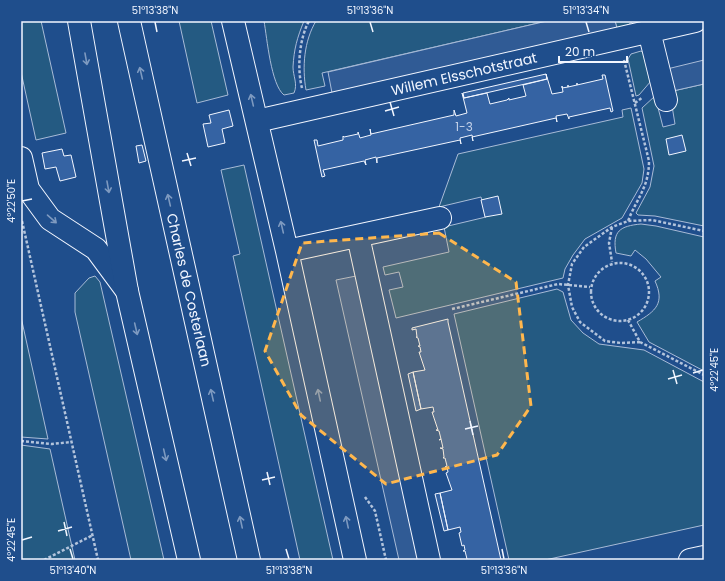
<svg xmlns="http://www.w3.org/2000/svg" width="725" height="581" viewBox="0 0 725 581" font-family="Poppins,sans-serif">
  <style>
    .green { fill: #245a82; stroke: #a8bbd7 }
    .parking { fill: #305b95; stroke: #a8bbd7 }
    .building { fill: #3563a3; stroke: #f2f6ff }
    .lines { fill: none; stroke-linecap: round; stroke-linejoin: round }
    .minor-casing { stroke: #f2f6ff; stroke-width: 24 }
    .major-casing { stroke: #f2f6ff; stroke-width: 24 }
    .path { stroke: #b3c4dc; stroke-width: 2.5; stroke-dasharray: 3 2; stroke-linecap: butt }
    .minor { stroke: #1f4e8c; stroke-width: 22 }
    .major { stroke: #1f4e8c; stroke-width: 22 }
    .oneway { stroke: #7e9ac0 }
    .marked { fill: #ffb74d; fill-opacity: 0.2; stroke: #ffb74d; stroke-width: 3; stroke-dasharray: 8 5; stroke-linejoin: round }
    .ticks { fill: none; stroke: #f2f6ff; stroke-width: 1.5 }
    .labels { text-anchor: middle; dominant-baseline: central; stroke-width: 3; stroke-linejoin: round; paint-order: stroke }
    .number-label { font-size: 12px; fill: #c3d1e8 }
    .street-label { font-size: 14px; fill: #f2f6ff; stroke: #1f4e8c }
    .neatline { fill: none; stroke: #f2f6ff; stroke-width: 1.5 }
    .ticks-label { font-size: 10px; text-anchor: middle; fill: #f2f6ff }
  </style>
  <rect width="100%" height="100%" fill="#1f4e8c"/>
  <path class="green" d="M21 21H41L66 133 36 140 21 72Z
    M179 21H211L228 95 197 103Z
    M264 21H304C297 38 294 49 293 67 293 76 298 84 294 93L284 95C271 85 267 38 264 21Z
    M316 21H547L322 73 325 86 306 90C302 67 304 41 316 21Z
    M615 21H633L628 25 617 28Z
    M641 51 645 54 651 81 639 95 636 96 628 59 631 54Z
    M704 84V226L655 216 638 215 636 213 650 187 654 166 642 108 655 96 663 127 675 124 672 106 673 91Z
    M631 108 644 169 642 183 622 218 585 239 573 255 565 269 563 278 396 318 389 290 403 287 399 272 385 275 383 267 449 252 444 227 486 217 481 197 439 207 458 154 623 117 622 110Z
    M244 165 333 560H300L233 256 240 254 221 170Z
    M641 224 656 226 704 237V371L649 342 637 322C656 311 665 303 655 281L661 277 646 259 635 250 631 256 616 253C612 231 620 226 641 224Z
    M95 276 100 282 164 560H131L75 312V293L89 278Z
    M557 289 563 292 571 320 583 333 599 344 644 350 704 382V525L545 560H509L454 314Z
    M21 317 48 439 21 437Z
    M21 445 50 449 75 560H21Z"/>
  <path class="parking" d="M547 21H615L617 28 332 93 328 72Z
    M704 60V84L673 91 667 69Z
    M356 276 420 560H399L336 280Z"/>
  <path class="building" d="M546 74 552 94 563 92 562 86V88L568 87V85V87L577 85V83V85L603 79 602 75H605L613 111 611 112 610 108 569 117V119L567 114 556 116 557 122 556 118 472 137 473 141 472 135 460 138 461 144 460 140 377 158V163L376 157 365 160 366 165 364 161 323 170 325 176 322 177 314 140H317L318 146 343 140V136L344 137 358 134V132L360 138 371 135 370 129 371 134 454 115V110L456 116 467 113 462 93 464 98 487 93 490 104 507 100 509 98V100L526 96 523 85 547 79Z
    M546 74 547 79 464 98 463 93Z
    M229 110 233 126 222 129 225 143 208 147 203 124 211 123 209 115Z
    M682 135 686 151 669 155 666 139Z
    M142 145 146 161 139 163 136 146Z
    M62 149 64 156 71 155 76 177 60 181 56 167 45 169 42 153Z
    M498 196 502 214 485 217 481 200Z
    M448 319V322L501 560H466L467 559 465 551H463L465 550 464 545 462 546 459 533 461 532 460 527 448 530 440 493 452 490 446 473 448 472 447 467H445L447 466 445 458H443L444 457 443 449 440 448H443L441 439 439 440 441 439 439 431 436 430H438L432 412H434L433 407 421 409 413 372 425 370 419 352H421L420 347 418 346H420L418 338 416 337H417L416 329 412 330V328Z
    M413 372 421 409 416 411 408 374Z
    M440 493 448 530 444 531 435 494Z"/>
  <g class="lines">
    <defs>
      <path id="minor" d="M233 21 287 251 355 560
        M649 31 666 100
        M257 121 695 21
        M21 158 28 189 50 219 96 249 127 291
        M358 236 429 560
        M287 251 440 218"/>
      <path id="major" d="M79 21 127 291 189 560
        M129 21 249 560
        M690 560 704 557"/>
    </defs>
    <use href="#minor" class="minor-casing"/>
    <use href="#major" class="major-casing"/>
    <path class="path" d="M624 60 649 161C649 187 637 198 628 221
      M302 88C297 69 299 39 309 21
      M635 103 643 97
      M22 221 98 560
      M612 227 609 243 612 262
      M591 292a29 29 0 1 1 58 0a29 29 0 1 1-58 0Z
      M452 309 558 284 590 287
      M628 320 640 342 704 375
      M640 342 621 343 605 341 580 322 572 307 568 285 572 264 584 247 612 227 628 221 652 220 704 231
      M21 441 52 444 72 442
      M365 497 375 511 386 560
      M44 560 93 535"/>
    <use href="#minor" class="minor"/>
    <use href="#major" class="major"/>
  </g>
  <defs><path id="oneway-shaft" d="M-6 0H5M1.5-3L5.5 0L1.5 3" fill="none" stroke-width="1.6" stroke-linecap="round" stroke-linejoin="round"/></defs>
  <g class="oneway">
    <use href="#oneway-shaft" transform="translate(86 59) rotate(80)"/>
    <use href="#oneway-shaft" transform="translate(141 73) rotate(-103)"/>
    <use href="#oneway-shaft" transform="translate(252 100) rotate(-103)"/>
    <use href="#oneway-shaft" transform="translate(108 187) rotate(80)"/>
    <use href="#oneway-shaft" transform="translate(169 200) rotate(-103)"/>
    <use href="#oneway-shaft" transform="translate(52 219) rotate(41)"/>
    <use href="#oneway-shaft" transform="translate(282 227) rotate(-103)"/>
    <use href="#oneway-shaft" transform="translate(136 329) rotate(77)"/>
    <use href="#oneway-shaft" transform="translate(212 395) rotate(-103)"/>
    <use href="#oneway-shaft" transform="translate(319 395) rotate(-102)"/>
    <use href="#oneway-shaft" transform="translate(165 455) rotate(77)"/>
    <use href="#oneway-shaft" transform="translate(241 522) rotate(-102)"/>
    <use href="#oneway-shaft" transform="translate(347 522) rotate(-102)"/>
  </g>
  <path class="marked" d="M439 233 516 282 531 406 497 455 386 484 301 415 265 351 302 243Z"/>
  <path class="ticks" d="M155 22 157 32M370 22 373 32M586 22 589 32M390 102 394 116M385 111 399 107M187 153 191 166M182 161 196 158M22 201 32 199M673 370 677 384M693 373 703 370M668 379 682 375M470 421 473 435M465 429 478 426M267 472 270 485M262 480 275 477M64 522 67 536M58 531 72 527M22 540 32 537M70 549 73 559M286 549 289 559M502 549 504 559"/>
  <g class="labels">
    <g class="number-label">
      <text x="464" y="126">1-3</text>
    </g>
    <g class="street-label">
      <text transform="translate(464 74) rotate(-13)">Willem Elsschotstraat</text>
      <text transform="translate(189 290) rotate(77)">Charles de Costerlaan</text>
    </g>
  </g>
  <rect width="725" height="581" fill="none" stroke="#1f4e8c" stroke-width="44"/>
  <path d="M559 56v6h68v-6" fill="none" stroke="#f2f6ff" stroke-width="2"/>
  <text x="565" y="56" font-size="12" fill="#f2f6ff" stroke="#1f4e8c" stroke-width="3" paint-order="stroke">20 m</text>
  <rect x="22" y="22" width="681" height="537" class="neatline"/>
  <g class="ticks-label">
    <text x="155" y="14">51°13'38"N</text>
    <text x="370" y="14">51°13'36"N</text>
    <text x="586" y="14">51°13'34"N</text>
    <text transform="translate(11 201) rotate(-90)" y="4">4°22'50"E</text>
    <text transform="translate(714 370) rotate(-90)" y="4">4°22'45"E</text>
    <text transform="translate(11 540) rotate(-90)" y="4">4°22'45"E</text>
    <text x="73" y="574">51°13'40"N</text>
    <text x="289" y="574">51°13'38"N</text>
    <text x="504" y="574">51°13'36"N</text>
  </g>
</svg>
